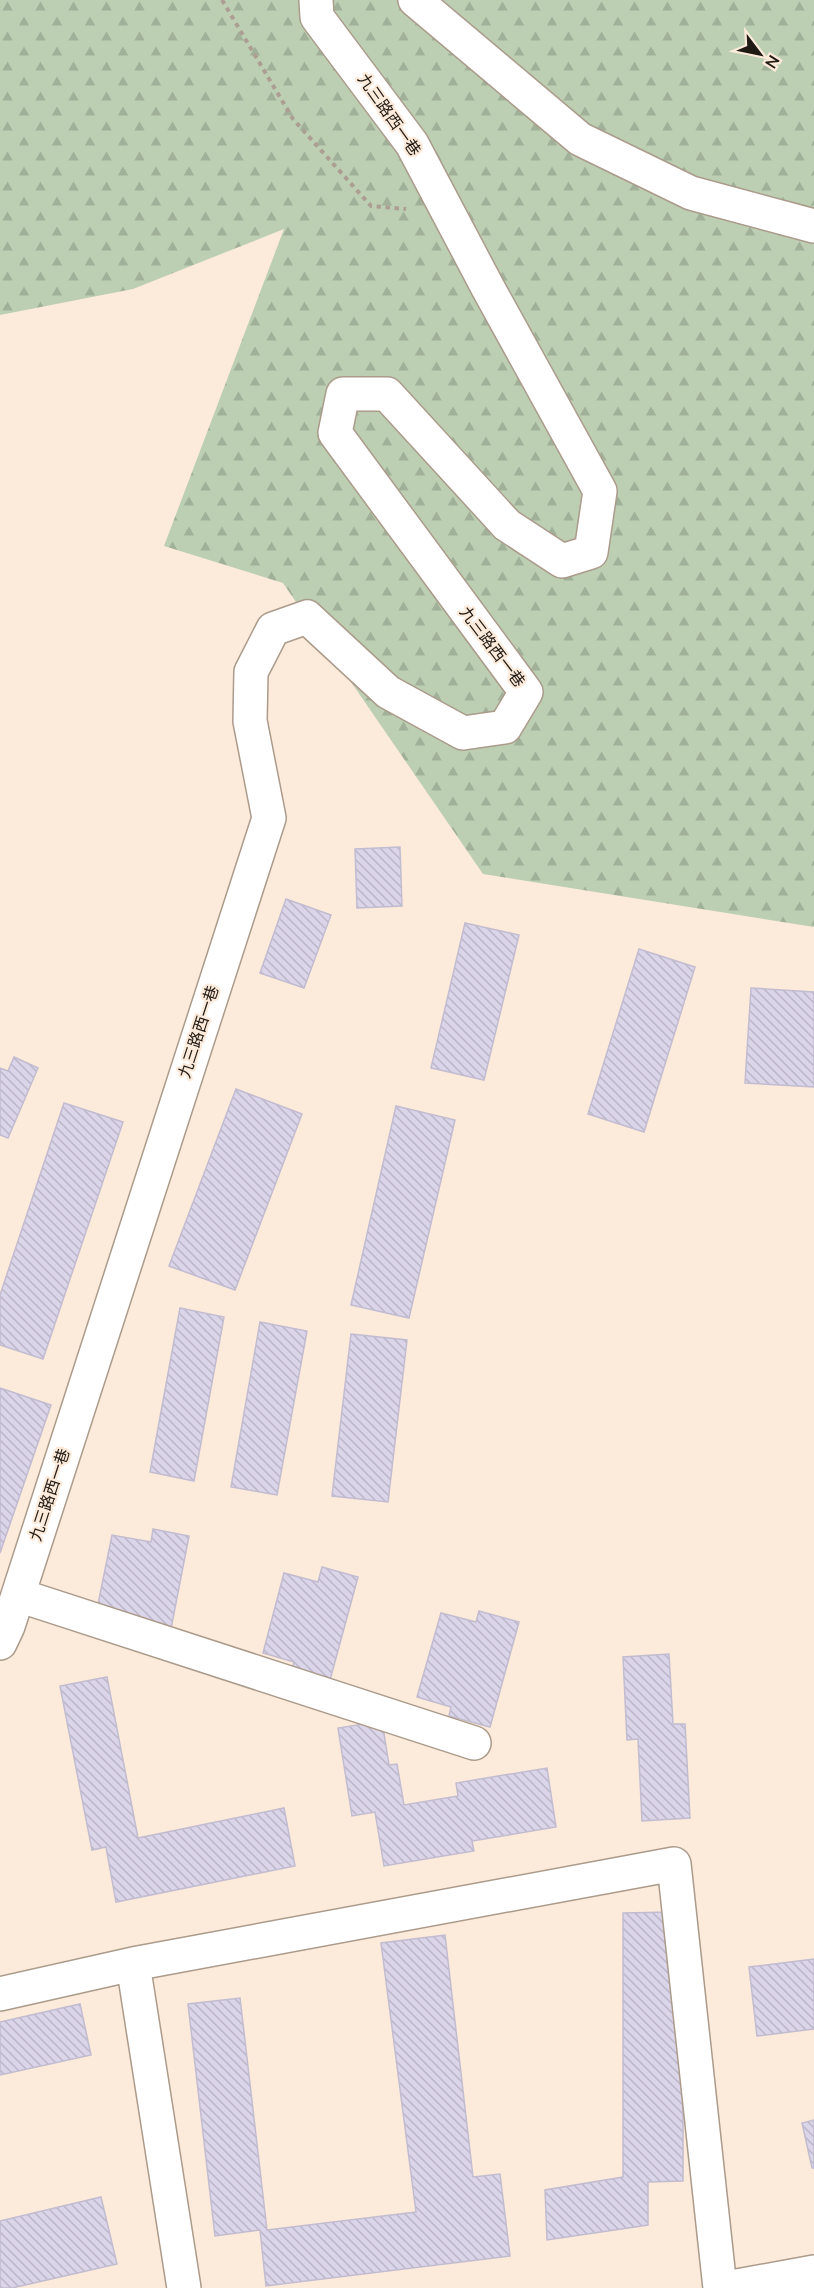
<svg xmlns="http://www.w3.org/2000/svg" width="814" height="2288" viewBox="0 0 814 2288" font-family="'Nunito Sans','Noto Sans SC',sans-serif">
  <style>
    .forest { fill: url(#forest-firs) }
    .building { fill: url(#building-back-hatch); stroke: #c2bcd0; stroke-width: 1.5 }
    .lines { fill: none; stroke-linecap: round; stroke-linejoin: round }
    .street-casing { stroke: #ab9b8b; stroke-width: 36 }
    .highway-casing { stroke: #ab9b8b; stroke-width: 36 }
    .path { stroke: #ac9e92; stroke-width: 4; stroke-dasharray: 4.5 4.5; stroke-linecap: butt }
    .street { stroke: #fff; stroke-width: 33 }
    .highway { stroke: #fff; stroke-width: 33 }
    .labels { text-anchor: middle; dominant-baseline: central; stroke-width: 4.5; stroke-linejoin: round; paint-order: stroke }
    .street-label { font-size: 16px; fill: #201a14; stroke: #fceada }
  </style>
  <defs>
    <pattern id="forest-firs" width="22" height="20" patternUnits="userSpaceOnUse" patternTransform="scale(1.5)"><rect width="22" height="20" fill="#bccfb3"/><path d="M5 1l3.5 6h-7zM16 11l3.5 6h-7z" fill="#a1b199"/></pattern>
    <pattern id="building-back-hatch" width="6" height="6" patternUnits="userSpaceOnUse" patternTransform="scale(1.5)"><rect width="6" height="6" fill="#dbd5ea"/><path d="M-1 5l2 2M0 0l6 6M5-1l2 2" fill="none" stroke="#bcb6c8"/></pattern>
  </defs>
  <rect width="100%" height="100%" fill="#fceada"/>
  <path class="forest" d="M0 0H814V927L483 874 283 583 164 546 284 229 133 289 0 315Z"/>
  <path class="building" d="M400 847 402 906 357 908 355 849Z
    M286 899 331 915 304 988 260 973Z
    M465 923 519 935 484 1080 431 1068Z
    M639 949 695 967 644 1132 588 1114Z
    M751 988 814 992V1087L745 1083Z
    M14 1057 38 1068 8 1138 0 1135V1068L8 1071Z
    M236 1089 302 1114 235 1290 169 1266Z
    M64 1103 123 1122 43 1359 0 1345V1295Z
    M396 1106 455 1120 409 1318 351 1305Z
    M180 1308 224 1317 194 1481 150 1472Z
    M260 1322 307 1331 277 1495 231 1487Z
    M351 1334 407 1340 388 1502 332 1496Z
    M0 1388 51 1405 0 1553Z
    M153 1529 189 1536 170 1634 97 1609 112 1535 151 1542Z
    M322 1567 358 1577 330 1680 292 1670 294 1662 263 1653 284 1573 318 1582Z
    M479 1611 519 1622 490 1727 449 1716 451 1707 417 1697 441 1613 476 1622Z
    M669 1654 673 1724H685L690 1818 642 1821 638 1739 627 1740 623 1657Z
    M107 1677 138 1838 284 1808 295 1866 116 1902 106 1847 92 1850 60 1686Z
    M382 1721 389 1765 397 1764 404 1805 458 1796 456 1783 547 1768 556 1827 472 1841 474 1851 384 1866 375 1812 352 1816 338 1728Z
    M673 1912 683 2001V2181L648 2182V2225L547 2240 545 2190 623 2177V1913Z
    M445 1935 473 2177 500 2174 510 2256 266 2286 260 2230 215 2236 188 2004 240 1998 267 2230 416 2212 381 1943Z
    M814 1959V2029L757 2036 749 1967Z
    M80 2004 91 2055 0 2075V2022Z
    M814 2120V2168H812L802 2123Z
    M101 2197 117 2264 12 2288H0V2221Z"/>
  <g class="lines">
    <defs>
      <path id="street" d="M415 0 580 139 691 193 814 226
        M18 1595 474 1743
        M0 1643 8 1626 269 818 250 721 251 672 273 629 307 617 388 692 463 733 505 727 526 692 335 433 343 394H387L507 525 562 561 591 552 600 491 488 288 412 144 317 17 316 0
        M133 1964 184 2288
        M0 1994 133 1964 674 1864 720 2288"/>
      <path id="highway" d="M726 2288 814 2272"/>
    </defs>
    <use href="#street" class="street-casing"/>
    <use href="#highway" class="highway-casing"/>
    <path class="path" d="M222 0 293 119 371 206 406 209"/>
    <use href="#street" class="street"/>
    <use href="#highway" class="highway"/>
  </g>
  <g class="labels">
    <g class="street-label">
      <text transform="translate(389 115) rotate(55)">九三路西一巷</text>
      <text transform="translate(492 647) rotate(53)">九三路西一巷</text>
      <text transform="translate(199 1032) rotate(-72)">九三路西一巷</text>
      <text transform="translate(50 1495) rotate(-72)">九三路西一巷</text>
    </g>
  </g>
  <g transform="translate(760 54) rotate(122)" stroke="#fceada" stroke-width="4.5" paint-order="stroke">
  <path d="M0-4.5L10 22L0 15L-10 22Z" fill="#201a14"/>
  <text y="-9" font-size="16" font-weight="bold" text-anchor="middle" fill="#201a14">N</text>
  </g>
</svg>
